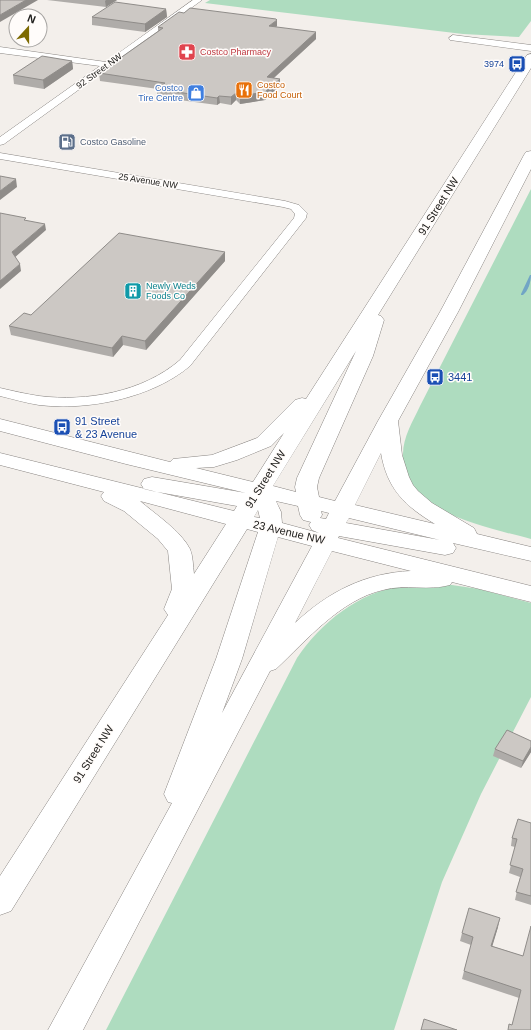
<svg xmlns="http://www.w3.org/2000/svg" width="531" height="1030" viewBox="0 0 531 1030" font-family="Arial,sans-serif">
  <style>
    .green { fill: #aedcbf }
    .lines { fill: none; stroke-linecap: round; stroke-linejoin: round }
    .stream { fill: #71a5c5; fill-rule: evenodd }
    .street-casing { stroke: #898582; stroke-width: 1 }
    .secondary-casing { stroke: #898582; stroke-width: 1 }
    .street { fill: #fff; fill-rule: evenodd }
    .secondary { fill: #fff; fill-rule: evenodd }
    .wall { fill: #afaca9 }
    .shaded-wall { fill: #8f8c89 }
    .building { fill: #ccc8c4; stroke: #8f8c89 }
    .labels { text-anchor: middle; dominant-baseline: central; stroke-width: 3; stroke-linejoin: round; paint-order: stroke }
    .far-health-label { font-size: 9px; fill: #be3a42; stroke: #fffcfa; text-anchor: start }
    .far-transit-label { font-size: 9px; fill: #164399; stroke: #fffcfa; text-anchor: end }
    .far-street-label { font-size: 9px; fill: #21201e; stroke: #fffcfa }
    .far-food-label { font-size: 9px; fill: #c56008; stroke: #fffcfa; text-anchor: start }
    .far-shop-label { font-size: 9px; fill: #366cbe; stroke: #fffcfa; text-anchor: end }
    .far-service-label { font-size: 9px; fill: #4e5e75; stroke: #fffcfa; text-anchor: start }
    .far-culture-label { font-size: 9px; fill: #0d838f; stroke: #fffcfa; text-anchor: start }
    .street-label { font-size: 11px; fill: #21201e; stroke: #fffcfa }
    .transit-label { font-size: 11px; fill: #164399; stroke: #fffcfa; text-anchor: start }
  </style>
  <rect width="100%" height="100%" fill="#f3efeb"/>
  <path class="green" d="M210 0H531V21L519 37 463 34 205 3Z
    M531 189V539C497 530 433 517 412 486 410 483 409 477 407 472 405 466 402 461 403 454 403 437 413 421 420 406Z
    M445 584 479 589 531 603V697L481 794 442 882 394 1030H106L297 658C321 623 358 592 403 586 417 585 431 585 445 584Z"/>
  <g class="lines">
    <path class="stream" d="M530 275H531C531 282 528 291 523 295H521V294Z"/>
    <defs>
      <path id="street" d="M193 0H202L4 144 0 145V137L100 66 0 53V47L106 62Z
        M453 35 531 45V51L450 40 449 38Z
        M0 153 285 201 299 205 307 213 306 218 190 366C152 398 88 411 39 405 26 403 13 399 0 396V388C13 391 26 394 39 396 87 402 143 392 180 360L294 218 295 214 291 209 283 207 0 159Z"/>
      <path id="secondary" d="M531 54V68L378 315 381 316 384 320 373 356 319 478 317 487 319 497 335 501 378 421 440 312 524 155 526 152 531 151V169L458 312 398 421 402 455 409 477 413 485 418 491 432 503 474 528 477 534 531 547V561L453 543 456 548 453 553 445 555 339 536 338 538 531 586V602L452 582 450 585C429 591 405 584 383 590 340 600 307 640 276 669L270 671 83 1030H48L172 803 168 802 164 794 216 659 258 532 247 529 11 911 0 915V876L168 615 164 609 172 589 168 551 158 539 124 511 104 501 101 496 104 492 0 465V453L234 511 237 506 152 491 144 489 141 484 144 479 152 477 246 493 126 464 0 431V419L170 462 173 459 212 455 257 438 295 400 302 398 306 399 525 58 527 55ZM356 351 297 478 295 487 296 492 273 486ZM284 433 253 482 196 468 214 467 237 460 271 446ZM381 453C387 489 405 506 435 524L355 505ZM140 501 226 524 194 574C193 566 193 556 190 549 181 531 155 514 140 501ZM276 501 298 506 300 515 303 520 311 522 309 525 312 530 319 533 282 523 281 512ZM258 510 260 518 254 517ZM321 511 329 513 326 519 320 518 322 515ZM349 518 440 540 346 523ZM278 537 312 546 222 713 242 659ZM332 551 411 571C365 573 328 592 295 623Z"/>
    </defs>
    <use href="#street" class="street-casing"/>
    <use href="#secondary" class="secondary-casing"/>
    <use href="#street" class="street"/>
    <use href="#secondary" class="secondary"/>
  </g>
  <path class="wall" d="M47 0H117L106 7Z
    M166 9 167 17 145 32 92 25V17Z
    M277 26 276 27 316 39 274 78 280 86 265 100 240 104 236 100 231 105 220 103 217 105 157 97V89H158L100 81 99 73 158 31V27Z
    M72 61 73 69 44 89 14 84 13 75Z
    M225 261 146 350 123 345 113 357 11 335 9 326 31 315Z
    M531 741V752L521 768 493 756 495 749Z
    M531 823V905L515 900 520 877 509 873 515 847 511 846 512 838Z
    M498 927 492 946 523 956 531 1030 512 1025 519 998 462 979 464 971 471 945 460 941 462 933Z"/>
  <path class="shaded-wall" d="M26 0H38L0 22V15Z
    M106 0H117L106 7 105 1Z
    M166 9 167 17 145 32V24Z
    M277 20V26L269 33V26Z
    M316 32V39L267 84V77Z
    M72 61 73 69 44 89 43 80Z
    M280 79V86L265 100 240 104V96Z
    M236 93V100L231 105V97Z
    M219 96 220 103 217 105V98Z
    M16 179 17 187 0 200V191Z
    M45 224 46 230 13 259 12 252Z
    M225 252V261L146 350 145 341Z
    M20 264 21 271 0 289V281Z
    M122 336 123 345 113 357 112 348Z
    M531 747V752L521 768 523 761Z
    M500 918 498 927 490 954 491 946Z"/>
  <path class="building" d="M0 0H26L0 15Z
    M115 2 166 9 145 24 92 17Z
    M190 8 276 19 277 20 269 26 316 32 267 77 280 79 265 92 240 96 236 93 231 97 219 96 217 98 157 89 165 83 99 73 163 28 158 27 179 12 184 13Z
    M42 56 72 61 43 80 13 75Z
    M0 176 16 179 0 191Z
    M0 213 26 218 24 220 45 224 12 252 20 264 0 281Z
    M119 233 225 252 145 341 122 336 112 348 9 326 24 313 31 315Z
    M507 730 531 741V747L523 761 495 749Z
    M518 819 531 823V896L516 892 523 869 510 865 517 839 512 838Z
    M469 908 500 918 491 946 523 956 531 926V1030H508L509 1024 512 1025 521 990 464 971 473 937 462 933Z
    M424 1019 457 1030H421Z"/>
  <defs>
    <symbol id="pharmacy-square" viewBox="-11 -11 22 22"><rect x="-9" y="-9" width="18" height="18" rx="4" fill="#e0444e" stroke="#fffcfa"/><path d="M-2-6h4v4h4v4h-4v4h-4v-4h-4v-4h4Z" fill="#fff"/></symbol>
    <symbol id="bus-square" viewBox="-11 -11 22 22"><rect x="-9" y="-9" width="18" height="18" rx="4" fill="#1a4fb4" stroke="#fffcfa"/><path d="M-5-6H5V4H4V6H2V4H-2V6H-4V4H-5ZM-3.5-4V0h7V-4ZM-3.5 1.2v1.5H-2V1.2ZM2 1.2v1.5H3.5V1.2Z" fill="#fff"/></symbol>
    <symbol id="restaurant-square" viewBox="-11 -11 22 22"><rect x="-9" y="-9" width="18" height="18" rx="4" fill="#e8710a" stroke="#fffcfa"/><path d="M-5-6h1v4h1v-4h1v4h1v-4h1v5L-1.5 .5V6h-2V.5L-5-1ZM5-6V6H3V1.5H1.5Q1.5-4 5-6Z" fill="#fff"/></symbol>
    <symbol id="shop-square" viewBox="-11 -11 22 22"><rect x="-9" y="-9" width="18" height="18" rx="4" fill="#3f7fe0" stroke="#fffcfa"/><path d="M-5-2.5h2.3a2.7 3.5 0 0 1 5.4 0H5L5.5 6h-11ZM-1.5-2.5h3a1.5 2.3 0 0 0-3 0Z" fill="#fff"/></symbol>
    <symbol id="fuel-square" viewBox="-11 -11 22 22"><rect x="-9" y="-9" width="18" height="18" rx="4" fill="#5c6f8a" stroke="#fffcfa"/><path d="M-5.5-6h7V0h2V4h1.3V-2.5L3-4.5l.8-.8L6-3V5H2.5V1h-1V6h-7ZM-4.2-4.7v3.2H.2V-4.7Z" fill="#fff"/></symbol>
    <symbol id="building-square" viewBox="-11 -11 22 22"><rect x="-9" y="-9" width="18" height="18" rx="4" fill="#0f9aa8" stroke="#fffcfa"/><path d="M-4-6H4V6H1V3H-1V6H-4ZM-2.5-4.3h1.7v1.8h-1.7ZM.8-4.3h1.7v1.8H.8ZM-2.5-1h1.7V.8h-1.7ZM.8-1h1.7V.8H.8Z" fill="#fff"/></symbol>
  </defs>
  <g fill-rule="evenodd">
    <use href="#pharmacy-square" x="177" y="42" width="20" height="20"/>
    <use href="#bus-square" x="507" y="54" width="20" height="20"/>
    <use href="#restaurant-square" x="234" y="80" width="20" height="20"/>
    <use href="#shop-square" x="186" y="83" width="20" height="20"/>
    <use href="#fuel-square" x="57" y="132" width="20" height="20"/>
    <use href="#building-square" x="123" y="281" width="20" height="20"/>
    <use href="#bus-square" x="425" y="367" width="20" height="20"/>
    <use href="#bus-square" x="52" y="417" width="20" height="20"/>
  </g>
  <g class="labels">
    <g class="far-health-label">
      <text x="200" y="52">Costco Pharmacy</text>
    </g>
    <g class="far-transit-label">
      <text x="504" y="64">3974</text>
    </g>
    <g class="far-street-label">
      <text transform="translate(99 71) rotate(-36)">92 Street NW</text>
      <text transform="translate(148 181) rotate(9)">25 Avenue NW</text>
    </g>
    <g class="far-food-label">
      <text x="257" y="85">Costco<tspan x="257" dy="10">Food Court</tspan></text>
    </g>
    <g class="far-shop-label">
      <text x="183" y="88">Costco<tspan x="183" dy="10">Tire Centre</tspan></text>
    </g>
    <g class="far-service-label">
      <text x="80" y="142">Costco Gasoline</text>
    </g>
    <g class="far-culture-label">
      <text x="146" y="286">Newly Weds<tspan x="146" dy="10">Foods Co</tspan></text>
    </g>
    <g class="street-label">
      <text transform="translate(438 206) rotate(-58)">91 Street NW</text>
      <text transform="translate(265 479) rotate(-58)">91 Street NW</text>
      <text transform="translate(289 532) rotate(13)">23 Avenue NW</text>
      <text transform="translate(93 754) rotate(-58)">91 Street NW</text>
    </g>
    <g class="transit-label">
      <text x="448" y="377">3441</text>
      <text x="75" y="421">91 Street<tspan x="75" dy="13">&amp; 23 Avenue</tspan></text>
    </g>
  </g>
  <g transform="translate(28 28) rotate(21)"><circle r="19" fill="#fffcfa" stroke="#a6a4a2"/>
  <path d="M0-3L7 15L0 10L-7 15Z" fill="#7d6a01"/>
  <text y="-6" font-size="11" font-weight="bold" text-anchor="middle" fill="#21201e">N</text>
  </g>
</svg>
